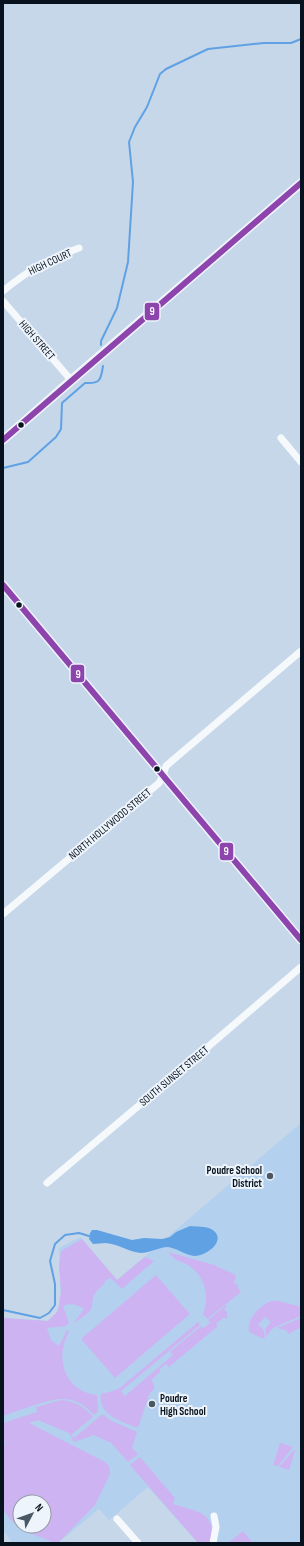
<svg xmlns="http://www.w3.org/2000/svg" width="304" height="1546" viewBox="0 0 304 1546" font-family="'Sofia Sans Condensed',sans-serif">
  <style>
    .built { fill: #b4d0ef; fill-rule: evenodd }
    .green { fill: #cdb3f1; fill-rule: evenodd }
    .water { fill: #60a1e4 }
    .lines { fill: none; stroke-linecap: round; stroke-linejoin: round }
    .stream { stroke: #60a1e4; stroke-width: 2 }
    .minor { stroke: #f6f9fc; stroke-width: 7 }
    .major { stroke: #f6f9fc; stroke-width: 9 }
    .bus-1-casing { stroke: #eef4fb; stroke-width: 9 }
    .bus-1 { stroke: #8e44ad; stroke-width: 6 }
    .bus-dot { fill: #07121e; stroke: #eef4fb; stroke-width: 1.5 }
    .poi-dot { fill: #4a5765; stroke: #eef4fb; stroke-width: 1.5 }
    .labels { text-anchor: middle; dominant-baseline: central; stroke-width: 4; stroke-linejoin: round; paint-order: stroke }
    .street-label { font-size: 11px; fill: #07121e; stroke: #eef4fb }
    .poi-label { font-size: 11px; font-weight: bold; fill: #07121e; stroke: #eef4fb; text-anchor: end }
    .line-badge { stroke: #eef4fb; stroke-width: 1.5 }
    .badge-label { font-size: 11px; text-anchor: middle; font-weight: bold; fill: #fff }
  </style>
  <rect width="100%" height="100%" fill="#c6d7ea"/>
  <path class="built" d="M301 1123V1543H198L148 1487 109 1520 99 1509 58 1543H13L5 1533 3 1534V1318L47 1321 61 1309 59 1248 80 1237 117 1280ZM20 1502H44V1526H20Z"/>
  <path class="green" d="M82 1239 117 1280 145 1257 154 1261 123 1288H121L111 1278 106 1280C104 1285 100 1287 96 1292 92 1297 93 1301 92 1307 90 1313 78 1320 73 1324L84 1309C77 1304 70 1303 63 1306L69 1323 66 1326 47 1328 51 1340 59 1346 67 1330 69 1332C54 1358 65 1392 97 1395L98 1412 94 1415C75 1394 60 1397 35 1405 25 1408 14 1412 3 1416V1318L48 1321 57 1312 59 1305 61 1291 59 1266 61 1251Z
    M168 1252 214 1265 236 1275 234 1283 238 1285V1288L241 1292 207 1319 203 1314C210 1296 205 1276 188 1265 178 1259 177 1263 168 1252Z
    M156 1275 190 1314 115 1378 81 1339Z
    M271 1301H278L298 1306 301 1308V1316L273 1328 266 1336 265 1329 271 1322 265 1317 258 1325 263 1329 265 1336 264 1339 249 1332C247 1318 259 1306 271 1301Z
    M226 1305 227 1306 224 1309 228 1313 226 1315 228 1317 226 1319 224 1317 216 1324 218 1326 169 1367 166 1364 159 1370 160 1372 151 1380 154 1385V1390L150 1392 138 1428C122 1421 98 1416 101 1394L116 1390 121 1387 198 1322 200 1325 121 1391 125 1396 173 1355 170 1352 201 1326 203 1328 210 1323 208 1320Z
    M301 1318 299 1322 301 1323V1327L289 1334 285 1330 277 1328Z
    M61 1400C74 1401 84 1406 93 1417L71 1435 74 1438 101 1415H104L110 1420 137 1432 132 1448 138 1454 128 1462 111 1443 94 1435 74 1442 69 1433 38 1420 29 1423 105 1462 109 1466 110 1474 95 1505 58 1543H55C38 1536 13 1529 4 1510 1 1504 3 1457 3 1447L6 1441 3 1442V1423L37 1412 36 1407ZM20 1502H44V1526H20Z
    M280 1443 293 1447 278 1466 273 1465Z
    M294 1450 295 1451 289 1470 279 1467Z
    M140 1457 175 1498 173 1504C197 1512 218 1512 210 1543H198L130 1465Z
    M243 1531 253 1543H228Z"/>
  <path class="water" d="M190 1226C197 1227 206 1226 211 1229 228 1238 209 1256 194 1256 185 1255 177 1248 168 1247 159 1247 150 1253 141 1253 129 1252 118 1244 106 1243 102 1243 97 1244 93 1244L89 1239 90 1233 92 1230H97L132 1240 144 1238 162 1239 170 1237 176 1232Z"/>
  <g class="lines">
    <path class="stream" d="M101 345V341L117 308 128 262 133 182 129 142 135 127 147 107 160 74 166 69 208 49 264 43H291L301 39
      M3 468 28 462 56 437 61 429 62 403 85 383C100 384 101 380 103 366
      M3 1310 40 1318 49 1313 55 1305V1284L50 1261 55 1244 65 1235 79 1233 89 1236"/>
    <path class="minor" d="M3 291C30 269 47 260 79 248
      M3 301 71 380
      M281 438 301 462
      M3 585 301 940
      M3 914 159 783 163 776 166 766 301 651
      M47 1183 181 1070 301 967
      M117 1519 138 1543
      M213 1543 216 1527 214 1516"/>
    <path class="major" d="M3 440 71 380 301 183"/>
    <defs>
      <path id="bus-1" d="M3 440 301 183
        M3 585 301 940"/>
    </defs>
    <use href="#bus-1" class="bus-1-casing"/>
    <use href="#bus-1" class="bus-1"/>
  </g>
  <g class="bus-dot">
    <circle cx="21" cy="425" r="3.5"/>
    <circle cx="19" cy="605" r="3.5"/>
    <circle cx="157" cy="769" r="3.5"/>
  </g>
  <g class="poi-dot">
    <circle cx="270" cy="1176" r="4"/>
    <circle cx="152" cy="1404" r="4"/>
  </g>
  <g class="labels">
    <g class="street-label">
      <text transform="translate(50 262) rotate(-25)">HIGH COURT</text>
      <text transform="translate(37 340) rotate(49)">HIGH STREET</text>
      <text transform="translate(110 824) rotate(-40)">NORTH HOLLYWOOD STREET</text>
      <text transform="translate(174 1076) rotate(-40)">SOUTH SUNSET STREET</text>
    </g>
    <g class="poi-label">
      <text x="262" y="1170">Poudre School<tspan x="262" dy="13">District</tspan></text>
      <text x="160" y="1398" text-anchor="start">Poudre<tspan x="160" dy="13">High School</tspan></text>
    </g>
  </g>
  <g class="line-badge">
    <rect x="144" y="302" width="16" height="19" rx="4" fill="#8e44ad"/>
    <rect x="70" y="664" width="15" height="19" rx="4" fill="#8e44ad"/>
    <rect x="219" y="842" width="15" height="19" rx="4" fill="#8e44ad"/>
  </g>
  <g class="badge-label">
    <text x="152" y="315">9</text>
    <text x="78" y="678">9</text>
    <text x="226" y="855">9</text>
  </g>
  <rect width="304" height="1546" fill="none" stroke="#07121e" stroke-width="8"/>
  <g transform="translate(32 1514) rotate(49)"><circle r="19" fill="#eef4fb" stroke="#929aa3"/>
  <path d="M0-3L7 15L0 10L-7 15Z" fill="#4a5765"/>
  <text y="-6" font-size="11" font-weight="bold" text-anchor="middle" fill="#07121e">N</text>
  </g>
</svg>
